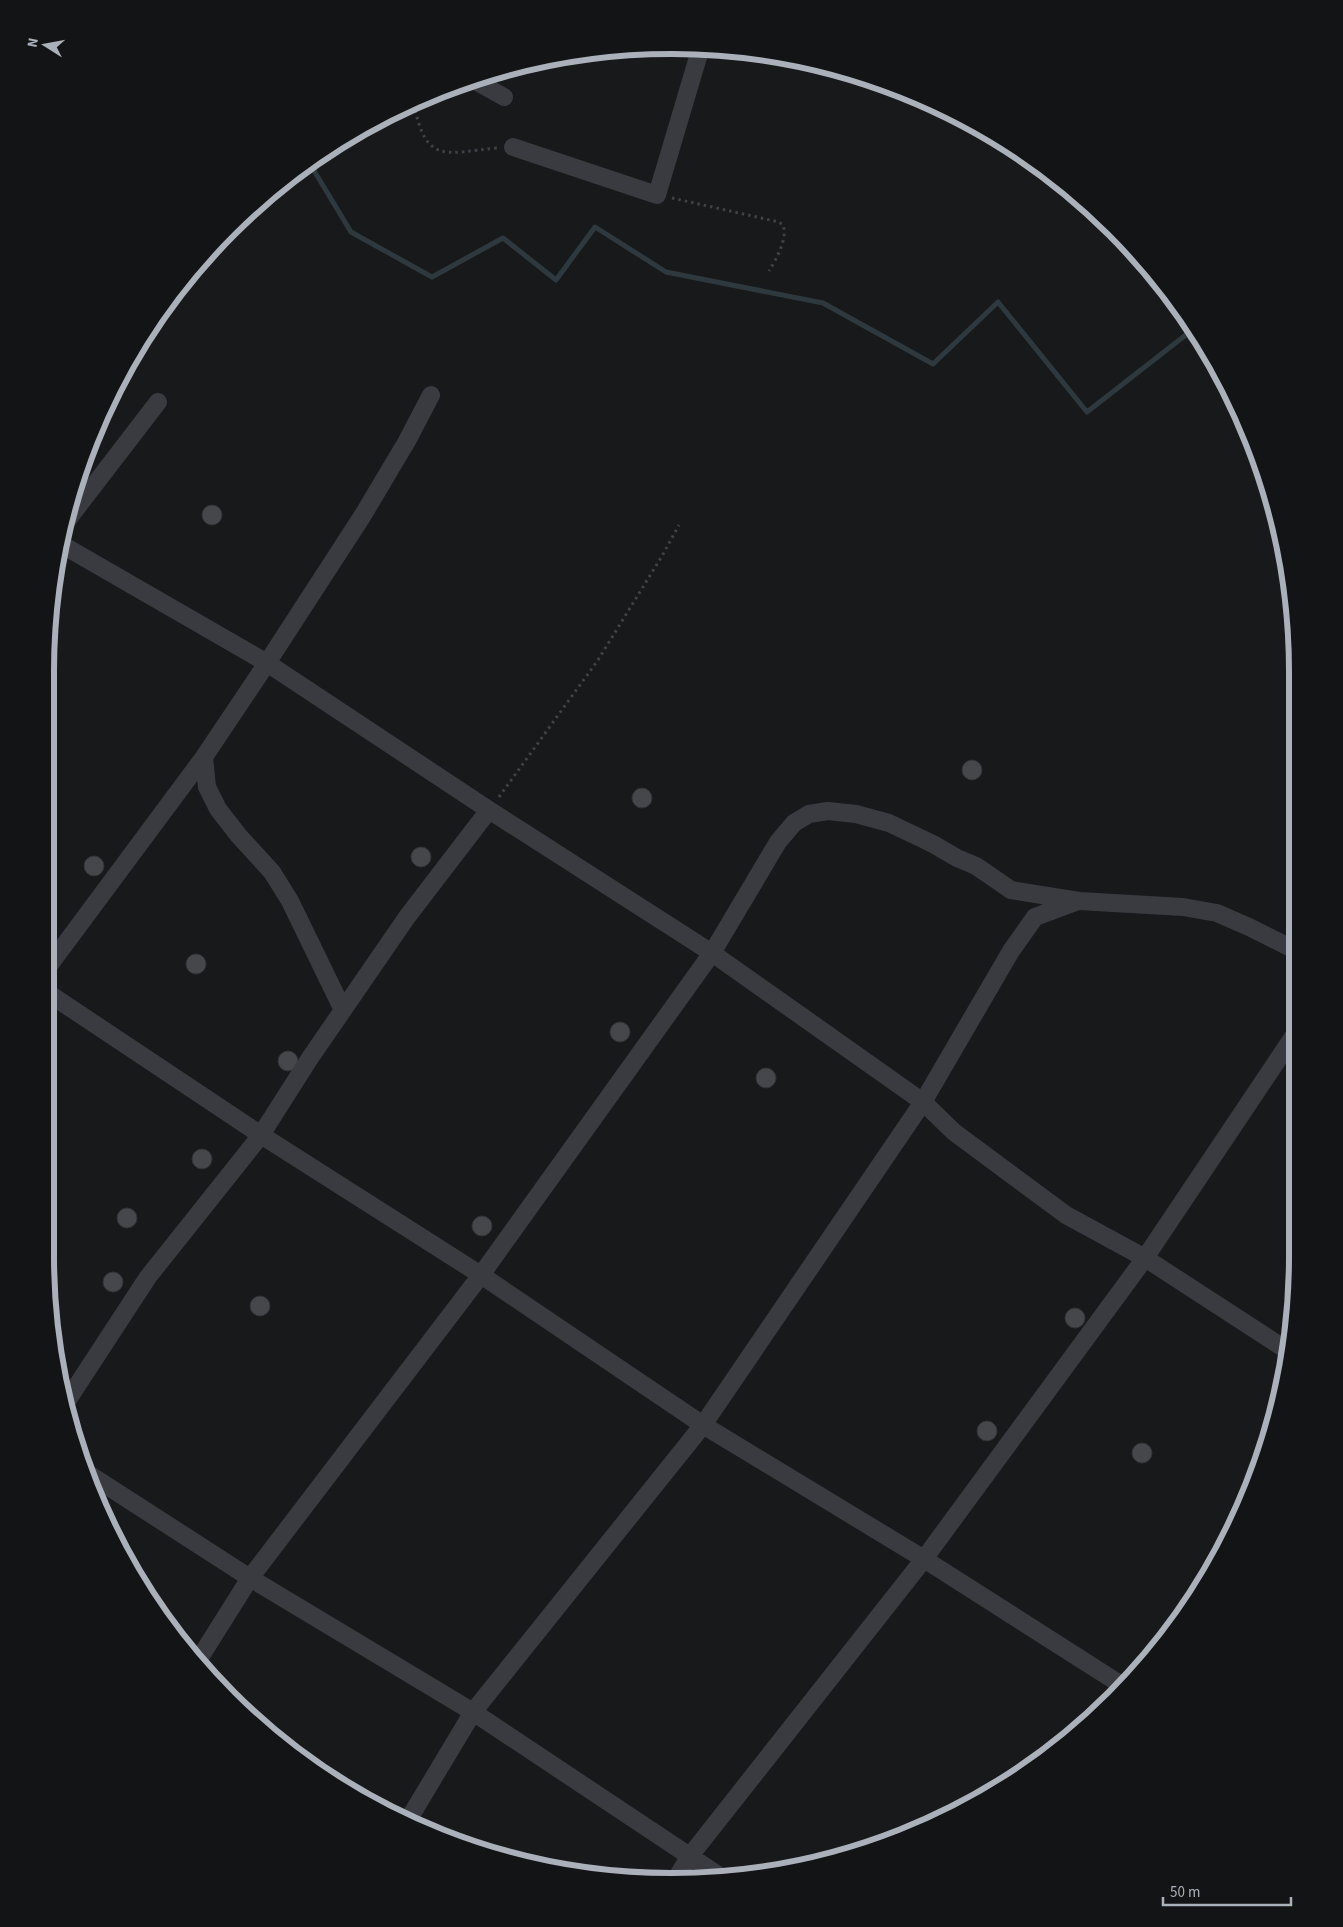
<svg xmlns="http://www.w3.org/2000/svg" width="1343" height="1927" viewBox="0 0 1343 1927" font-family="'Source Sans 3',sans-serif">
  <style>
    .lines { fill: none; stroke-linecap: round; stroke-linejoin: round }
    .stream { stroke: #2e393f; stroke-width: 5 }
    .building { fill: #45474b; stroke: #323337 }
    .path { stroke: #3f4247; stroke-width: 3; stroke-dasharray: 2.5 4; stroke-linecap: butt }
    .street { stroke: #393b40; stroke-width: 18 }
    .rim { fill: none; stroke: #abb1ba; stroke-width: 6 }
  </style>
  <rect width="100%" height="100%" fill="#18191b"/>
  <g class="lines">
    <path class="stream" d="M310 164 351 232 432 277 503 238 556 280 595 227 666 272 823 303 933 364 998 302 1087 412 1187 334 1236 400"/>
  </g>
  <path class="building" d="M202 515a10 10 0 1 1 20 0a10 10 0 1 1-20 0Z
    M962 770a10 10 0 1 1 20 0a10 10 0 1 1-20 0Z
    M632 798a10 10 0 1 1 20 0a10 10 0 1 1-20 0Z
    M411 857a10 10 0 1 1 20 0a10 10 0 1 1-20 0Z
    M84 866a10 10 0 1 1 20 0a10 10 0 1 1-20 0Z
    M186 964a10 10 0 1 1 20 0a10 10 0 1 1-20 0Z
    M610 1032a10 10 0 1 1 20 0a10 10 0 1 1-20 0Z
    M278 1061a10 10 0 1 1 20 0a10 10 0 1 1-20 0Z
    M756 1078a10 10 0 1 1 20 0a10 10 0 1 1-20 0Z
    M192 1159a10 10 0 1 1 20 0a10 10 0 1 1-20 0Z
    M117 1218a10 10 0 1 1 20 0a10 10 0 1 1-20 0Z
    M472 1226a10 10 0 1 1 20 0a10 10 0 1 1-20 0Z
    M103 1282a10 10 0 1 1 20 0a10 10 0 1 1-20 0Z
    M250 1306a10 10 0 1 1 20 0a10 10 0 1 1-20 0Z
    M1065 1318a10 10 0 1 1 20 0a10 10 0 1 1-20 0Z
    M977 1431a10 10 0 1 1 20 0a10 10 0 1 1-20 0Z
    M1132 1453a10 10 0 1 1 20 0a10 10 0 1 1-20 0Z"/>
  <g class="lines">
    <path class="path" d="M414 104C426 165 445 153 497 148
      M672 198 779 222 783 225C788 239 776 259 769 271
      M499 797 598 660 662 556 679 525"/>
    <path class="street" d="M470 78 504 97
      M513 147 657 195 701 47
      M65 523 158 402
      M59 543 267 663 489 810 712 953 923 1102 954 1132 1066 1215 1145 1258 1288 1351
      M204 757 207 787 218 809 239 836 272 872 290 901 343 1010
      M45 971 204 757 267 663 363 515 407 441 431 395
      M45 991 261 1135 481 1275 703 1425 924 1559 1123 1686
      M65 1404 148 1277 261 1135 310 1058 407 917 489 810
      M84 1471 250 1578 473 1712 721 1877
      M199 1659 250 1578 481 1275 712 953 778 842 794 823 809 814 828 811 856 814 889 823 933 844 957 858 976 866 1011 890 1079 901 1183 907 1217 913 1249 927 1295 950
      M407 1822 473 1712 703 1425 923 1102 1011 951 1035 917 1078 901
      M677 1877 690 1856 924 1559 1145 1258 1295 1034"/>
  </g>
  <path d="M0 0H1343V1927H0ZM671 54H672A617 617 0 0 1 1289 671V1256A617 617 0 0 1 672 1873H671A617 617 0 0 1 54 1256V671A617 617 0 0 1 671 54Z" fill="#131416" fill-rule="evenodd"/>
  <path class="rim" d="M671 54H672A617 617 0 0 1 1289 671V1256A617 617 0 0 1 672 1873H671A617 617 0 0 1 54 1256V671A617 617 0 0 1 671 54Z"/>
  <g transform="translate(45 45) rotate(281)" stroke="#131416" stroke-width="4" paint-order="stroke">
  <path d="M0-4L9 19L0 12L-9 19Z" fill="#abb1ba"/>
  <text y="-8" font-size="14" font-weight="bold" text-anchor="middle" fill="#abb1ba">N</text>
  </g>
  <path d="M1163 1897v8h128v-8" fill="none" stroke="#abb1ba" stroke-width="2.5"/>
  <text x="1170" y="1897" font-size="15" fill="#abb1ba" stroke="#131416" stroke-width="4" paint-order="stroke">50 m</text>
</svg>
